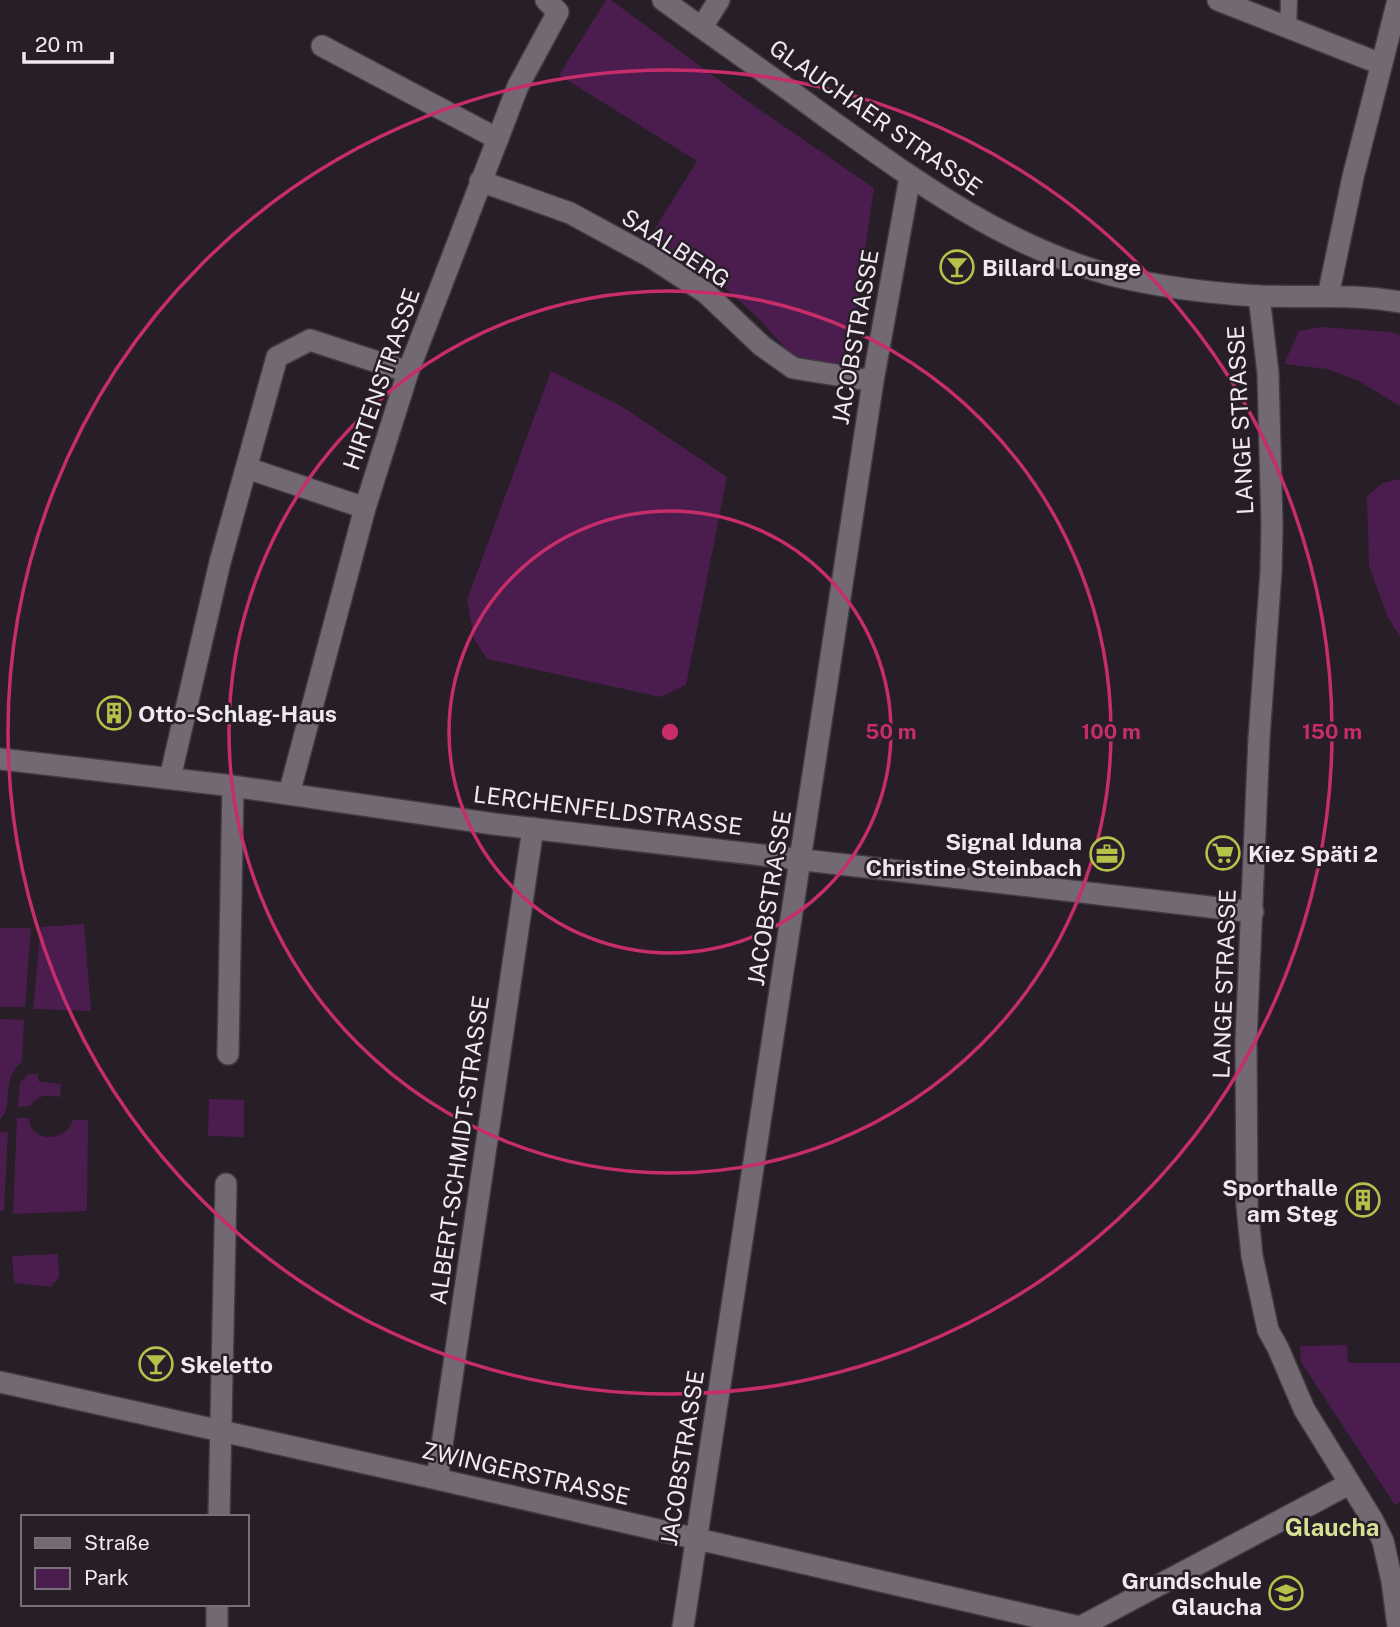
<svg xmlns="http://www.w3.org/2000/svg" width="1400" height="1627" viewBox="0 0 1400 1627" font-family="'Public Sans',sans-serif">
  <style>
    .green { fill: #4b1d4e }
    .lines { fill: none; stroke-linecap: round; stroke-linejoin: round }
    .service-casing { stroke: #413a41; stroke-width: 19 }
    .minor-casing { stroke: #413a41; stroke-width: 24 }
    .tertiary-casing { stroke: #413a41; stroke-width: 24 }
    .service { stroke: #736973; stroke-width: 16 }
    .minor { stroke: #736973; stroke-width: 21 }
    .tertiary { stroke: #736973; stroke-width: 21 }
    .ring { fill: none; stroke: #c72d6a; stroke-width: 3.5 }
    .labels { text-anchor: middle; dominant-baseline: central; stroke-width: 5; stroke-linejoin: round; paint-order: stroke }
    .street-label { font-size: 23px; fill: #f0eaf0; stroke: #271e27 }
    .poi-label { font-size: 23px; font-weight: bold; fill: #f0eaf0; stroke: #271e27; text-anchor: start }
    .neighbourhood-label { font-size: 24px; font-weight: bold; fill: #d5e193; stroke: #271e27 }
    .centre { fill: #c72d6a; stroke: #271e27; stroke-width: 3.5 }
    .ring-label { font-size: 21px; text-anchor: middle; font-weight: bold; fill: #c72d6a; stroke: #271e27; stroke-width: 5; stroke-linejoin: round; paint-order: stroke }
  </style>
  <rect width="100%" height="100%" fill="#271e27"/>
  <path class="green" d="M606 0H611L750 103 874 188 848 367 794 358 760 320 721 284 648 240 697 161 559 75Z
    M1321 327 1392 332 1400 336V406L1359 381 1327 369 1284 364 1299 331Z
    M551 371 621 406 727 477 686 685 660 697 487 659 474 639 467 600Z
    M1400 479V637L1387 615 1369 566 1367 496 1383 483Z
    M84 924 91 1011 33 1009 41 927Z
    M0 928H31L25 1007H0Z
    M0 1019 24 1020 22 1062C0 1077 15 1105 0 1120Z
    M29 1074H38V1081L61 1084 60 1097C47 1095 38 1094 30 1106L18 1107 20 1082Z
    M209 1099 244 1100V1137L208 1136Z
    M17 1118H29C30 1144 66 1142 73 1120H88L87 1211 13 1214Z
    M0 1132H8L4 1211H0Z
    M58 1254 59 1277 51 1287 14 1283 12 1256Z
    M1347 1345 1348 1363H1400V1502L1395 1505 1301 1362 1300 1346Z"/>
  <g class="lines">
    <defs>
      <path id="service" d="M1288 29 1289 0"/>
      <path id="minor" d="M1218 0 1381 64
        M702 27 719 0
        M322 46 498 139
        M480 181 570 213 649 256 706 293 762 346 793 368 873 381
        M1259 296 1268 373 1272 526 1271 571 1259 738 1246 1042 1247 1206 1252 1256 1268 1330 1278 1348 1304 1409 1372 1519 1383 1541 1392 1581 1398 1627
        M247 468 365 508
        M0 759 225 785 494 824 1253 912
        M170 778 220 562 277 357 310 340 408 372
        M289 794 365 508 408 372 518 86 558 12 546 0
        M228 1054 233 786
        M0 1382 437 1479 1080 1627
        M437 1479 533 828
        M219 1517 226 1184
        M217 1627V1604
        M683 1627 873 381 910 177
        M1080 1627 1349 1484"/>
      <path id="tertiary" d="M663 0C717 39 772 77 826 117 914 180 1004 246 1111 275 1159 287 1208 293 1258 296 1305 298 1353 293 1400 302
        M1328 296 1353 177 1398 0"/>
    </defs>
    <use href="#service" class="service-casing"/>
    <use href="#minor" class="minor-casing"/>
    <use href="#tertiary" class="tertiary-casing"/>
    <use href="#service" class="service"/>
    <use href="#minor" class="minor"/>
    <use href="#tertiary" class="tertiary"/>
  </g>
  <g class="ring">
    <circle cx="670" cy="732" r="221"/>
    <circle cx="670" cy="732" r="441"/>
    <circle cx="670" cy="732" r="662"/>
  </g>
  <defs>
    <symbol id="bar-ring" viewBox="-11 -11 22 22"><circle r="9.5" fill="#271e27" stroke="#b4c24a" stroke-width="1.5"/><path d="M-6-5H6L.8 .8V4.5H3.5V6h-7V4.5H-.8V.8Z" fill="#b4c24a"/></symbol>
    <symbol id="building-ring" viewBox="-11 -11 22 22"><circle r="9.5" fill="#271e27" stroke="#b4c24a" stroke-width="1.5"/><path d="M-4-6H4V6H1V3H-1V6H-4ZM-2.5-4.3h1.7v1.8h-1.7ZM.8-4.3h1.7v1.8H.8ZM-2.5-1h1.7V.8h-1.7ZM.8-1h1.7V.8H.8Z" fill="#b4c24a"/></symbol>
    <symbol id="supermarket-ring" viewBox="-11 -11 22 22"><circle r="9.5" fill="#271e27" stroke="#b4c24a" stroke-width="1.5"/><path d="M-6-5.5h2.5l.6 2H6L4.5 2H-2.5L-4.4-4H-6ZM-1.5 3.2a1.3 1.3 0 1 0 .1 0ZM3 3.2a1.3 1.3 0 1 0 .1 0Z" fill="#b4c24a"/></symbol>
    <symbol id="office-ring" viewBox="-11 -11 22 22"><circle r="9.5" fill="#271e27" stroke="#b4c24a" stroke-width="1.5"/><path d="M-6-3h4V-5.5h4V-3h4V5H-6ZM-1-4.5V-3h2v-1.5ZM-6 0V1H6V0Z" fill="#b4c24a"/></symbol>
    <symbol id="school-ring" viewBox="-11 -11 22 22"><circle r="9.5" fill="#271e27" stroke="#b4c24a" stroke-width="1.5"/><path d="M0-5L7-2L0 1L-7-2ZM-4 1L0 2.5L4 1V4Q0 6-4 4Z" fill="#b4c24a"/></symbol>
  </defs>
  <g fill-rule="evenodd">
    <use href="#bar-ring" x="938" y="248" width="38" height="38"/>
    <use href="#building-ring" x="95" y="694" width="38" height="38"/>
    <use href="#supermarket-ring" x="1204" y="834" width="38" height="38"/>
    <use href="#office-ring" x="1088" y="835" width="38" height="38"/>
    <use href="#building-ring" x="1344" y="1181" width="38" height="38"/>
    <use href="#bar-ring" x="137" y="1345" width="38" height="38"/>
    <use href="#school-ring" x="1267" y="1574" width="38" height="38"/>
  </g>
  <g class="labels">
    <g class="street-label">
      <text transform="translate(876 117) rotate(35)">GLAUCHAER STRASSE</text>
      <text transform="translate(676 248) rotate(33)">SAALBERG</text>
      <text transform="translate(855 337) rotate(-80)">JACOBSTRASSE</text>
      <text transform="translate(381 379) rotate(-71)">HIRTENSTRASSE</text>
      <text transform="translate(1240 420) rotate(-93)">LANGE STRASSE</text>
      <text transform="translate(608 810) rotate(7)">LERCHENFELDSTRASSE</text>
      <text transform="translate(769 898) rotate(-81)">JACOBSTRASSE</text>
      <text transform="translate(1224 984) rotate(-88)">LANGE STRASSE</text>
      <text transform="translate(459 1150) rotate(-82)">ALBERT-SCHMIDT-STRASSE</text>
      <text transform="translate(682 1458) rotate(-81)">JACOBSTRASSE</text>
      <text transform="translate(526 1473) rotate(13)">ZWINGERSTRASSE</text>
    </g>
    <g class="poi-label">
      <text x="982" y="267">Billard Lounge</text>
      <text x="138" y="713">Otto-Schlag-Haus</text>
      <text x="1082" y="841" text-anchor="end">Signal Iduna<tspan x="1082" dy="26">Christine Steinbach</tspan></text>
      <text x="1248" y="853">Kiez Späti 2</text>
      <text x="1338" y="1187" text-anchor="end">Sporthalle<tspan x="1338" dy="26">am Steg</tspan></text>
      <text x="180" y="1364">Skeletto</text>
      <text x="1262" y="1580" text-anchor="end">Grundschule<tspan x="1262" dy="26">Glaucha</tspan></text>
    </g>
    <g class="neighbourhood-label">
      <text x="1332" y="1527">Glaucha</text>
    </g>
  </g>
  <circle cx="670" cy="732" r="10" class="centre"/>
  <g class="ring-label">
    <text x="891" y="739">50 m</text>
    <text x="1111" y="739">100 m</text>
    <text x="1332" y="739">150 m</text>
  </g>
  <rect x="21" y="1515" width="228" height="91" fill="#271e27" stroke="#777077" stroke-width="2"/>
  <rect x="35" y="1538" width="35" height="10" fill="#736973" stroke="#777077" stroke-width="2"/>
  <text x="84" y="1550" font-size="21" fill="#f0eaf0">Straße</text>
  <rect x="35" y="1568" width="35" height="21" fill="#4b1d4e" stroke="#777077" stroke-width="2"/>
  <text x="84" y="1585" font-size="21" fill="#f0eaf0">Park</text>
  <path d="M24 52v10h88v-10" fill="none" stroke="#f0eaf0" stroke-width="3.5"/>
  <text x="35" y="52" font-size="21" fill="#f0eaf0" stroke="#271e27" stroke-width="5" paint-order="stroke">20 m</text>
</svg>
